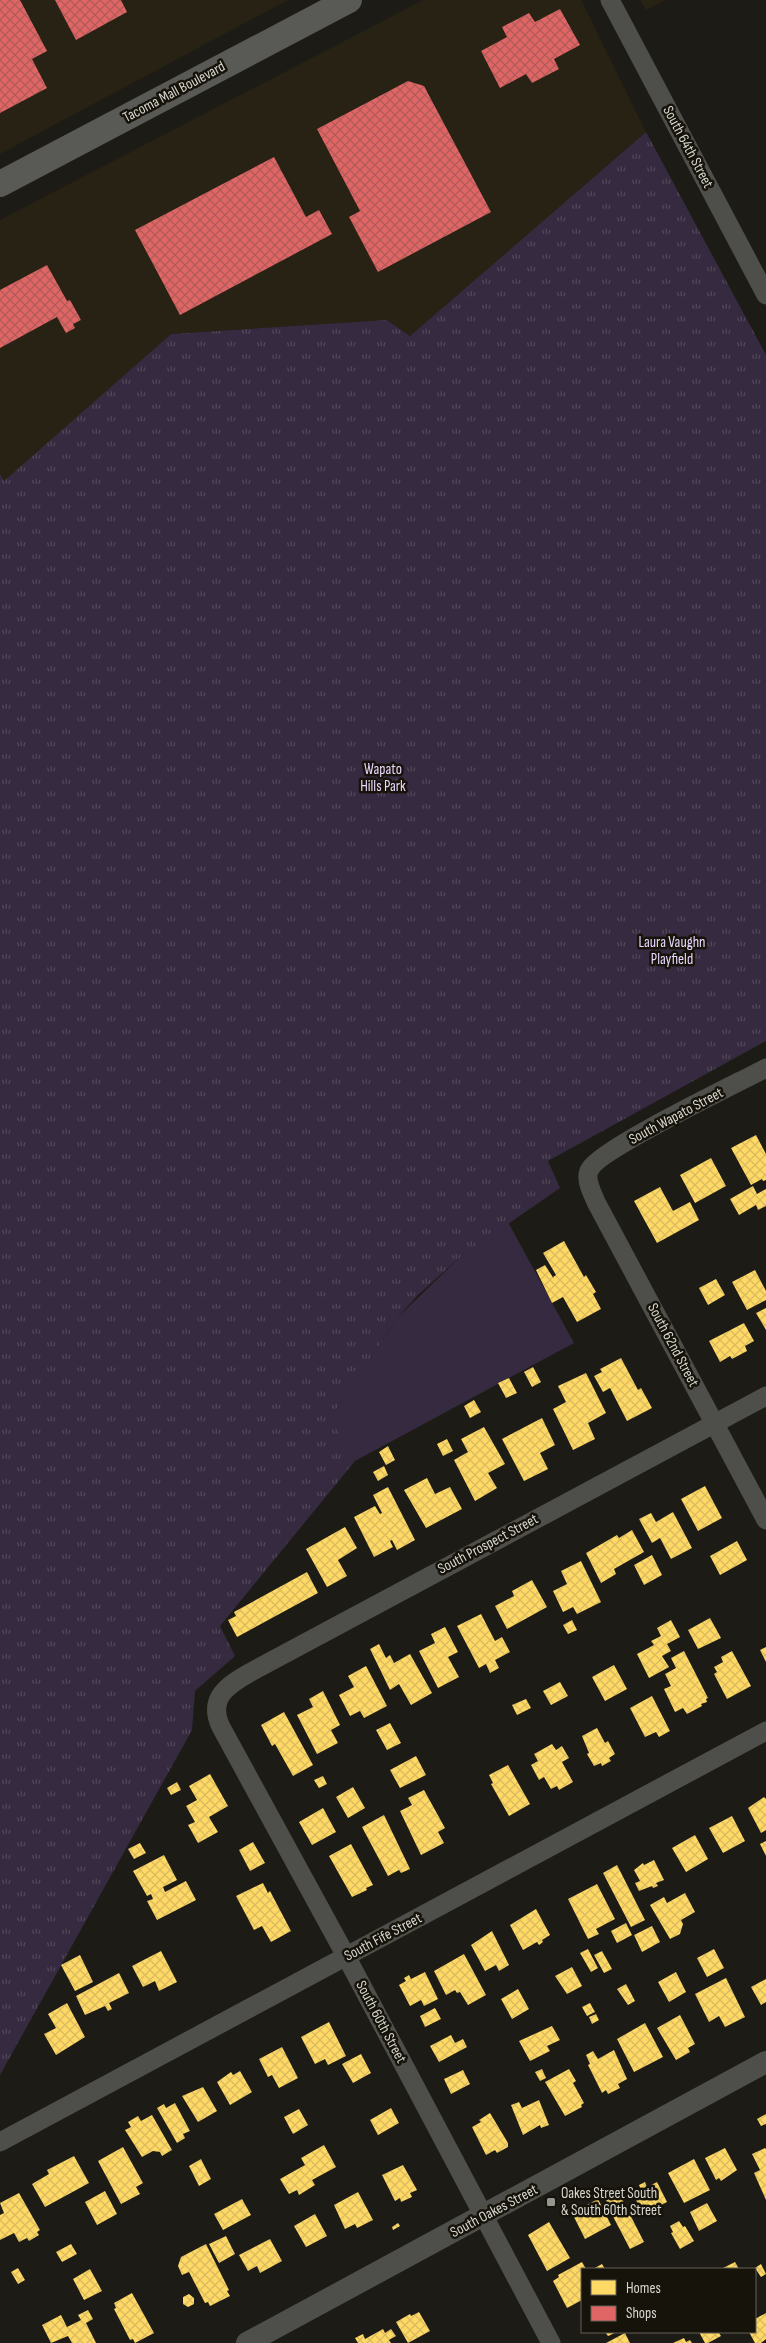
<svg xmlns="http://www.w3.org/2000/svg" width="766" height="2343" viewBox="0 0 766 2343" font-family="'Sofia Sans Condensed',sans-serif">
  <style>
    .built { fill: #272213 }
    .green { fill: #352a3f }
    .park { fill: url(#park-tufts) }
    .homes { fill: url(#homes-cross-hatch) }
    .shops { fill: url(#shops-cross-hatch) }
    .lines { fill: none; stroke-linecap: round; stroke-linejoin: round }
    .minor { stroke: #4e4e4b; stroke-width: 19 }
    .tertiary { stroke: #4e4e4b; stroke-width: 22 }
    .secondary { stroke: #595956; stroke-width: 26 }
    .poi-dot { fill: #96958f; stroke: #16130a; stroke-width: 2 }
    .labels { text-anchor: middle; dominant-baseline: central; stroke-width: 5; stroke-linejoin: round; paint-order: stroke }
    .street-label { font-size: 15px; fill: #d8d6d0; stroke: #16130a }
    .park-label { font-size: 15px; fill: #ead6ff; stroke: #16130a }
    .poi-label { font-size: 15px; fill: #d8d6d0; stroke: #16130a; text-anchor: start }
  </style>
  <defs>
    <pattern id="park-tufts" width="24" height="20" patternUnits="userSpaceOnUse" patternTransform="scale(1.25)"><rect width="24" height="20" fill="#352a3f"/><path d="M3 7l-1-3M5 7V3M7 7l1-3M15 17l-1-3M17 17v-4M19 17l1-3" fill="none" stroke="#52485a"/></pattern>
    <pattern id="homes-cross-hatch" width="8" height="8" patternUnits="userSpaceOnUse" patternTransform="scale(1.25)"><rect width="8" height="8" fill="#ffd966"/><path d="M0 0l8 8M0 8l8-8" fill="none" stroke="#d9ba5e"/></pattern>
    <pattern id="shops-cross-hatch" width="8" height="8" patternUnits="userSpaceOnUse" patternTransform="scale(1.25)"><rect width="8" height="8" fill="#e06666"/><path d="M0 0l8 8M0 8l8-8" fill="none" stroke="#b05b5a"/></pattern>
  </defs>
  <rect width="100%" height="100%" fill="#1c1b15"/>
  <path class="built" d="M0 0H288L0 154Z
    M423 0H581L646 132 410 336 387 320 171 334 4 482 0 474V220Z
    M640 0H665L646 10Z"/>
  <path class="green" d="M508 1222 574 1343 355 1461 329 1419 398 1317 459 1258Z"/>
  <path class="park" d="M646 132 766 355V1041L548 1161 560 1188 459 1258 418 1295 398 1317 330 1418 355 1461 220 1626 235 1656 195 1691 192 1730 0 2075V474L4 481 171 334 387 320 410 336Z"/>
  <path class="homes" d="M756 1135 766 1154V1180L763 1181 762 1179 751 1185 731 1148Z
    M711 1158 726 1186 695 1203 680 1175Z
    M753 1186 757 1194 766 1189V1206L758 1210 756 1205 739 1215 730 1199Z
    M660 1187 673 1211 690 1202 699 1220 657 1243 634 1201Z
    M564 1241 584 1277 586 1275 596 1292 593 1294 601 1309 577 1322 563 1297 552 1303 536 1270 545 1265 554 1279 553 1277 556 1275 543 1253Z
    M755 1270 766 1291V1300L747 1310 732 1282Z
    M716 1279 725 1295 708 1305 699 1288Z
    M766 1308V1330L756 1313Z
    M744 1323 754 1341 745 1346 747 1351 732 1359 730 1356 720 1362 709 1341Z
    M621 1358 638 1390 641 1388 652 1408 627 1421 610 1388 603 1392 594 1376 602 1372 600 1369Z
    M533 1367 541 1382 532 1387 524 1372Z
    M586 1373 606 1413 588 1423 595 1439 573 1450 553 1409 566 1402 558 1386Z
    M509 1378 517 1393 506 1398 498 1383Z
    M474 1400 481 1412 470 1418 464 1406Z
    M542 1418 555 1445 540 1453 548 1469 524 1481 502 1439Z
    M484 1427 505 1464 488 1473 497 1488 475 1501 454 1460 468 1452 461 1439Z
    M447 1439 453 1451 443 1456 437 1444Z
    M388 1446 395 1460 386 1465 379 1452Z
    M384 1466 388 1475 378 1481 373 1472Z
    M427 1478 435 1494 450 1487 462 1509 426 1528 404 1490Z
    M705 1486 722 1518 698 1531 681 1499Z
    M388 1487 415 1540 397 1550 392 1540 390 1541 393 1547 374 1557 354 1517 375 1506 380 1514 382 1513 373 1495Z
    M673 1512 692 1548 671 1559 660 1538 652 1543 639 1519 651 1513 656 1522Z
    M345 1527 357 1548 338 1560 347 1576 327 1587 306 1549Z
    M632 1530 644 1552 614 1569 616 1574 601 1583 586 1553 617 1535 619 1538Z
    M737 1541 747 1560 720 1575 710 1556Z
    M652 1555 662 1575 644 1585 634 1565Z
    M581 1561 601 1602 577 1614 573 1607 563 1612 553 1591 567 1584 561 1571Z
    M307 1572 318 1593 237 1637 228 1620 236 1616 234 1612Z
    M532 1580 547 1607 507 1629 495 1606 514 1596 512 1591Z
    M481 1614 495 1641 502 1637 510 1652 495 1660 499 1668 490 1673 486 1664 479 1668 457 1626Z
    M710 1618 721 1638 698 1649 688 1630Z
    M572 1620 577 1630 568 1634 563 1625Z
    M671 1620 680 1637 667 1644 671 1651 662 1656 669 1667 649 1678 637 1654 654 1645 651 1641 661 1636 657 1628Z
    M445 1627 458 1652 448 1657 459 1677 438 1688 419 1651 435 1643 431 1634Z
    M379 1644 386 1658 390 1655 394 1663 410 1654 432 1693 411 1705 399 1684 390 1690 370 1649Z
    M766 1647V1662L760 1650Z
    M684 1651 708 1698 706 1699 707 1702 701 1704 702 1706 687 1714 683 1708 675 1712 664 1689 671 1686 665 1674 676 1668 671 1658Z
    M732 1651 751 1686 727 1699 714 1674 717 1672 714 1667 723 1662 721 1657Z
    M614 1665 627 1689 605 1701 592 1677Z
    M366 1666 387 1706 364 1718 360 1711 350 1716 339 1695 354 1687 348 1676Z
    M560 1682 568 1696 551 1705 543 1691Z
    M323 1691 340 1725 331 1730 338 1743 317 1754 297 1715 313 1707 309 1699Z
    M652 1696 670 1731 659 1737 656 1732 645 1737 630 1708Z
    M526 1699 531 1708 517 1715 512 1705Z
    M284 1712 313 1765 293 1776 275 1744 272 1746 261 1725Z
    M390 1723 401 1743 387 1750 376 1730Z
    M597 1728 605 1743 608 1741 615 1754 609 1758 611 1761 602 1766 601 1763 594 1766 587 1754 589 1753 582 1736Z
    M552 1744 556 1750 562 1746 569 1758 562 1762 573 1782 559 1790 557 1786 551 1789 544 1777 539 1780 531 1765 538 1761 534 1754Z
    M416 1756 426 1775 400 1788 390 1770Z
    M508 1765 530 1804 509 1816 491 1784 493 1783 489 1775Z
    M210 1774 228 1806 209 1817 218 1832 198 1843 188 1825 195 1822 186 1806 197 1800 189 1786Z
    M323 1776 327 1784 319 1788 314 1780Z
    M177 1782 181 1790 171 1795 167 1788Z
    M353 1787 365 1808 348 1818 336 1797Z
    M424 1790 445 1828 438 1832 444 1843 421 1855 400 1811 412 1805 408 1798Z
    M764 1797 766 1799V1830L761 1833 748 1808Z
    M323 1808 336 1832 312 1845 299 1822Z
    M384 1815 410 1869 401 1873 399 1870 388 1876 362 1827Z
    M732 1816 745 1841 723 1853 709 1828Z
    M695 1835 708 1859 686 1872 672 1848Z
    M766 1841V1856L760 1844Z
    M253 1842 265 1863 250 1871 239 1850Z
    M140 1843 146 1853 134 1859 128 1849Z
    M351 1844 373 1885 366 1888 367 1890 352 1897 329 1856Z
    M164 1855 177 1880 163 1887 165 1892 186 1881 196 1900 157 1920 147 1901 153 1899 151 1894 147 1896 133 1871Z
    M654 1860 664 1880 656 1883 658 1886 653 1888 652 1886 639 1891 635 1883 640 1881 634 1870 643 1863 644 1865Z
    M617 1865 645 1920 631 1927 603 1873Z
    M263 1883 268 1893 270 1891 291 1931 271 1942 262 1926 254 1930 236 1896Z
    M597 1884 615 1919 596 1929 599 1934 588 1939 568 1899Z
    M685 1893 695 1912 681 1920 683 1924 680 1934 670 1939 650 1905 664 1897 667 1903Z
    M536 1909 550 1935 542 1940 543 1942 539 1945 537 1942 523 1950 510 1925Z
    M626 1923 632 1935 617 1943 611 1931Z
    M652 1926 660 1942 642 1952 634 1935Z
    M492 1931 509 1965 499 1971 496 1965 485 1971 471 1945Z
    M588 1949 598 1968 591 1972 580 1953Z
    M714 1949 724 1968 707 1977 697 1958Z
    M161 1951 177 1982 159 1991 155 1981 143 1987 132 1966Z
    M602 1951 612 1969 604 1973 594 1955Z
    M464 1954 486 1995 468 2005 460 1992 457 1993 455 1990 446 1995 434 1971Z
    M80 1955 93 1982 75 1991 61 1965Z
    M572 1967 582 1986 567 1994 555 1976Z
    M425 1972 438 1999 424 2006 421 2000 410 2006 399 1985 406 1981 404 1978 409 1975 411 1979Z
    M676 1972 686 1992 669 2002 658 1982Z
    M119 1973 129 1993 109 2003 112 2009 108 2011 105 2006 85 2015 76 1996Z
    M726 1978 745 2017 725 2027 719 2016 709 2022 695 1994Z
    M766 1979V2002L761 2005 751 1987Z
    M626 1984 635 2001 628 2005 617 1989Z
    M518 1989 529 2009 512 2019 501 1999Z
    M67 2003 85 2037 56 2055 44 2034 56 2028 48 2014Z
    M590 2003 595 2012 587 2016 582 2007Z
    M435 2008 441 2019 425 2027 420 2016Z
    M596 2014 599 2020 592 2024 589 2017Z
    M680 2015 695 2044 688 2048 690 2052 676 2060 657 2028Z
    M329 2022 346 2056 328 2065 325 2059 315 2064 301 2037Z
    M645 2023 663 2057 634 2072 617 2039Z
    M552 2026 560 2040 547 2046 550 2051 530 2061 519 2041Z
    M451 2035 455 2043 463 2039 467 2047 439 2062 430 2046Z
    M282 2047 298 2078 279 2088 272 2075 268 2077 259 2059Z
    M614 2050 627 2079 618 2084 620 2088 608 2094 606 2090 602 2093 588 2065 590 2064 586 2055 593 2051 598 2059Z
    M361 2054 371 2073 353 2083 342 2064Z
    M542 2069 546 2078 540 2081 535 2072Z
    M569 2069 576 2081 573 2083 584 2103 581 2105 582 2107 565 2116 545 2082Z
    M463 2070 470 2084 451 2094 444 2079Z
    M240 2071 252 2092 230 2105 217 2082 231 2072 233 2075Z
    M203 2087 217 2111 198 2122 182 2096Z
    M539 2100 549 2125 541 2128 540 2125 523 2135 511 2105 519 2102 522 2108Z
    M175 2103 190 2131 183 2134 185 2138 177 2143 157 2108 164 2104 166 2108Z
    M391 2108 399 2123 378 2135 370 2120Z
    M299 2109 308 2125 293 2134 284 2117Z
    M490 2113 508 2143V2147L497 2153 495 2150 486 2155 472 2127 481 2122 479 2120Z
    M766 2114V2124L761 2126 757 2119Z
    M152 2115 172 2150 162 2156 160 2152 153 2151 142 2157 125 2130 131 2127 128 2122 138 2116 141 2121Z
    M324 2145 336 2167 312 2180 315 2185 299 2195 297 2190 289 2194 280 2179 305 2165 301 2158Z
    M123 2147 143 2183 136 2187 140 2194 121 2204 98 2161Z
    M725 2148 737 2170 721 2181 719 2178 716 2180 705 2158Z
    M765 2148 766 2149V2200L754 2173 760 2170 752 2154Z
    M74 2156 89 2183 45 2207 32 2184 49 2174 47 2170Z
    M201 2159 211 2179 199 2186 189 2166Z
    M694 2159 710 2190 684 2203 668 2173Z
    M403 2165 417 2190 410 2193 412 2197 401 2202 400 2198 395 2201 382 2175Z
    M645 2182 647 2187 657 2182 667 2202 643 2214 633 2194 641 2190 639 2185Z
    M105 2191 117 2214 97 2225 85 2202Z
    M358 2192 373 2220 357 2228 355 2224 345 2229 334 2205Z
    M19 2193 40 2230 37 2232 39 2235 29 2241 27 2238 19 2242 14 2233 0 2240V2215L4 2213 0 2203Z
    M615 2193 617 2197 620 2195 644 2242 630 2249 606 2203 607 2202 605 2199Z
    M242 2199 251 2215 223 2230 214 2214Z
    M598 2199 611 2225 585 2239 572 2213Z
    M707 2203 717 2221 699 2231 690 2212Z
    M315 2214 327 2236 306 2247 294 2226Z
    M679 2221 683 2227 685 2226 694 2241 680 2249 671 2233 673 2232 670 2226Z
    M549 2222 570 2258 547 2271 528 2235Z
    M398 2223 400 2226 393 2230 392 2227Z
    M226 2236 235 2254 219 2263 209 2244Z
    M270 2239 282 2261 260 2273 257 2266 248 2271 239 2255Z
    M71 2244 77 2254 62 2262 56 2252Z
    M206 2244 229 2290 227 2291 230 2296 210 2306 208 2302 205 2303 189 2272 182 2275 178 2266 181 2257Z
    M582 2262 586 2269H582V2300L567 2308 553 2281 559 2277 558 2275Z
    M735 2262 739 2269H721Z
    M602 2264 605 2269H593Z
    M761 2264 766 2274 761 2277 755 2268Z
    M18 2268 25 2280 18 2284 11 2272Z
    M90 2269 102 2291 84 2300 73 2279Z
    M132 2293 154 2333 135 2343 133 2339 130 2340 114 2309 116 2308 114 2303Z
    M189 2294 194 2298V2304L188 2307 183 2304V2297Z
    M88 2310 93 2319 86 2323 96 2343H72L68 2336 51 2343 42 2325 61 2315 67 2327 81 2320 78 2315Z
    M419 2312 430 2331 408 2343 396 2322 410 2314 411 2316Z
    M766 2313V2339L761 2343H755L749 2332H755V2319Z
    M383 2329 385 2333 391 2329 396 2336 389 2340 391 2343H358L355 2338 363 2334 365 2339Z
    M605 2332H617L608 2336Z
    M699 2332H722L719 2333 721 2336 708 2343H705Z
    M625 2333 630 2343H606Z
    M684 2338 686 2342 690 2340 692 2343H673Z"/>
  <path class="shops" d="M0 0H20L47 51 32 59 47 88 0 113Z
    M55 0H121L127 12 76 40Z
    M560 9 580 45 554 59 559 69 532 83 526 74 500 88 481 51 507 37 502 27 529 13 535 22Z
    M408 81 424 86 491 212 378 272 349 217 360 211 317 129Z
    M274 157 306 217 319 210 332 234 180 315 135 230Z
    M47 265 67 301 70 300 81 320 73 324 75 328 66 333 57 317 0 348V290Z"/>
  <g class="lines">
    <path class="minor" d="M610 0 766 295
      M766 1068C738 1083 600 1149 590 1169 584 1178 592 1192 596 1202L766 1520
      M0 2142 766 1731
      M551 2343 346 1956 221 1727C207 1698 228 1685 251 1672L766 1396"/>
    <path class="tertiary" d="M247 2343 766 2062"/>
    <path class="secondary" d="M0 184 349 0"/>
  </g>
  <rect class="poi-dot" x="546" y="2197" width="10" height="10" rx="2.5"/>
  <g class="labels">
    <g class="street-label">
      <text transform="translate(174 92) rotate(-28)">Tacoma Mall Boulevard</text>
      <text transform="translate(688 147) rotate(62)">South 64th Street</text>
      <text transform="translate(676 1116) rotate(-28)">South Wapato Street</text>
      <text transform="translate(673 1345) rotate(62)">South 62nd Street</text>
      <text transform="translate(488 1544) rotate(-28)">South Prospect Street</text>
      <text transform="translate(383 1937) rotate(-28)">South Fife Street</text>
      <text transform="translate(381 2022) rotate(62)">South 60th Street</text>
      <text transform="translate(494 2211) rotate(-28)">South Oakes Street</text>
    </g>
    <g class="park-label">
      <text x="383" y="769">Wapato<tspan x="383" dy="17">Hills Park</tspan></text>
      <text x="672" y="942">Laura Vaughn<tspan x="672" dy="17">Playfield</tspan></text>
    </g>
    <g class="poi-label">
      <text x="561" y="2193">Oakes Street South<tspan x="561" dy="17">&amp; South 60th Street</tspan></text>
    </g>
  </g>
  <rect x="581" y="2268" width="175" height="65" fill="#16130a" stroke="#646159"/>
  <rect x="591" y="2280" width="25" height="15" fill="#ffd966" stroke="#646159"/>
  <text x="626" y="2293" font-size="15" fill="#d8d6d0">Homes</text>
  <rect x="591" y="2306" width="25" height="15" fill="#e06666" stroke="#646159"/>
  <text x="626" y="2318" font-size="15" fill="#d8d6d0">Shops</text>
</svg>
